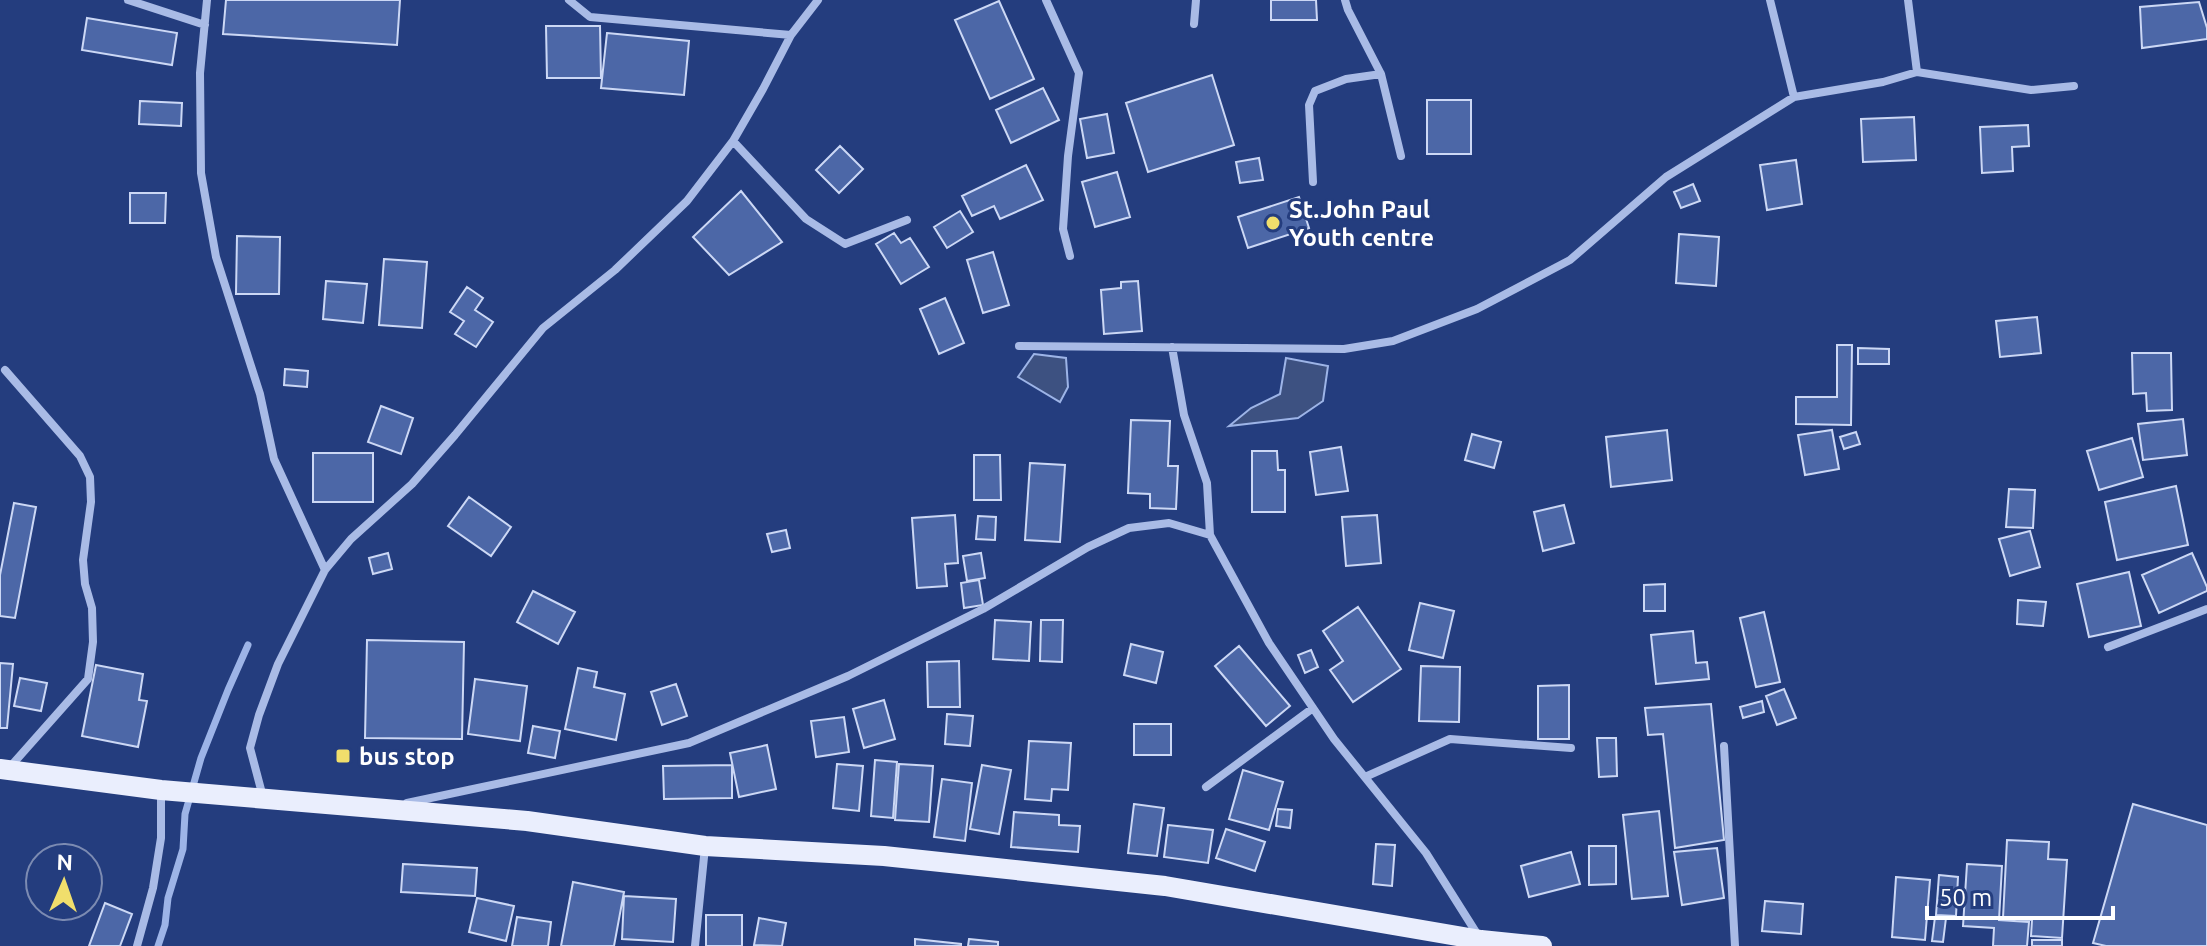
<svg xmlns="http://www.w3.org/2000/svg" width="2207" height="946" viewBox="0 0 2207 946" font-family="Ubuntu,sans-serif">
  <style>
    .water { fill: #3d5181; stroke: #9db4e7; stroke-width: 2 }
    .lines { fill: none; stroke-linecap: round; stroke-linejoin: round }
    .stream { stroke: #9db4e7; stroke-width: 7 }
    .building { fill: #4c67a7; stroke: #ccd8f5; stroke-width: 2 }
    .street { stroke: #a9bbe6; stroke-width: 8 }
    .primary { stroke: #eaeefd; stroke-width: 20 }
    .poi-dot { fill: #f0de6c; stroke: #243d7e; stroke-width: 3 }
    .labels { text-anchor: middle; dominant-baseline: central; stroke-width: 6; stroke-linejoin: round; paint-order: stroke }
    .poi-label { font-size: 24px; font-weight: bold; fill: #fff; stroke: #243d7e; text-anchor: start }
  </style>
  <rect width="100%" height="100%" fill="#243d7e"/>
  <path class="water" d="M1034 354 1066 358 1068 387 1060 402 1018 377Z
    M1286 358 1328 366 1323 401 1298 418 1229 426 1251 408 1280 394Z"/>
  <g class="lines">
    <path class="stream" d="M158 946 165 925 168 898 183 849 185 814 201 758 228 690 248 645"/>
  </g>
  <path class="building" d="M226 0H400L397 45 223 34Z
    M1271 0H1316L1317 20H1271Z
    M999 1 1034 79 990 99 955 20Z
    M2199 2 2207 28V39L2142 48 2140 7Z
    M87 18 177 33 172 65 82 50Z
    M546 26H600L601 78H547Z
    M607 33 689 41 684 95 601 88Z
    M1212 75 1234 145 1148 172 1126 103Z
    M1043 88 1059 120 1011 143 996 110Z
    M1427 100H1471V154H1427Z
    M140 101 182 103 181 126 139 124Z
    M1107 114 1114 153 1087 158 1080 119Z
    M1914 117 1916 160 1863 162 1861 119Z
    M2028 125 2029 146 2012 147 2013 171 1982 173 1980 127Z
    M840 146 863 169 839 193 816 170Z
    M1259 158 1263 180 1240 183 1236 162Z
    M1796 160 1802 204 1767 210 1760 165Z
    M1026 165 1043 200 1000 219 994 206 972 216 962 196Z
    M1117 172 1130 217 1095 227 1082 182Z
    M1693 184 1700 201 1681 208 1674 192Z
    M741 191 782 242 729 275 693 237Z
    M130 193H166L165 223H130Z
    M1299 197 1309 228 1248 248 1238 217Z
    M960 211 973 232 947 248 934 227Z
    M894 233 901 243 910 238 929 267 901 284 876 244Z
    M1679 234 1719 237 1716 286 1676 283Z
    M237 236 280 237 279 294H236Z
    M993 252 1009 305 983 313 967 260Z
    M384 259 427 262 422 328 379 325Z
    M326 281 367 284 363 323 323 319Z
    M1138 281 1142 331 1104 334 1101 290 1121 288V282Z
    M467 287 483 298 475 310 493 322 476 347 455 334 464 321 450 312Z
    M945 298 964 343 939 354 920 309Z
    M2037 317 2041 353 2000 357 1996 321Z
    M1837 345H1852L1851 425 1796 424V397H1837Z
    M1858 348 1889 349V364H1858Z
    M2132 353H2171L2172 410 2147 411 2146 393 2133 394Z
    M285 369 308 371 307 387 284 385Z
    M381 406 413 418 401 454 368 442Z
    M2183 419 2187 455 2143 460 2138 424Z
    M1131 420 1170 421 1168 466H1178L1176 509 1150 508V494L1128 493Z
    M1667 430 1672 480 1611 487 1606 437Z
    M1832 430 1839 469 1805 475 1798 435Z
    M1856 432 1860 444 1844 449 1840 437Z
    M1472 434 1501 442 1494 468 1465 460Z
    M2132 438 2143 477 2099 490 2087 451Z
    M1341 447 1348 491 1316 495 1310 452Z
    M1252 451H1277L1278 470H1285V512H1252Z
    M313 453H373V502H313Z
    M974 455H1000L1001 500H974Z
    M1030 463 1065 465 1060 542 1025 540Z
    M2176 486 2188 545 2117 560 2105 502Z
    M2009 489 2035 490 2033 528 2006 527Z
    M469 497 511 527 491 556 448 526Z
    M14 503 36 507 15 618 0 616V575Z
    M1564 505 1574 543 1543 551 1534 512Z
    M955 515 958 563 945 564 947 586 917 588 912 518Z
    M1377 515 1381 563 1346 566 1342 517Z
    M978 516 996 517 995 540 976 539Z
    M786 530 790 548 772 552 767 534Z
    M2030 531 2040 567 2010 576 1999 539Z
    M388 553 392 569 373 574 369 558Z
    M981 553 985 578 967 581 963 556Z
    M2192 553 2207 587V591L2159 613 2142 575Z
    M2129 572 2141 626 2089 637 2077 584Z
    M979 580 983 605 964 608 961 583Z
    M1665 584V611H1644V585Z
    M533 591 575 612 558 644 517 622Z
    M2018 600 2046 602 2043 626 2017 624Z
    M1420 603 1454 611 1443 658 1409 650Z
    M1358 607 1401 669 1353 702 1330 670 1343 661 1323 631Z
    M1764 612 1780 682 1756 687 1740 618Z
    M995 620 1031 622 1029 661 993 659Z
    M1041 620H1063L1062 662 1040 661Z
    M1693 631 1696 663 1707 662 1709 679 1656 684 1651 635Z
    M367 640 464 642 462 739 365 738Z
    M1131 644 1163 652 1156 683 1124 675Z
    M1239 646 1290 706 1266 726 1215 666Z
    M1311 650 1318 667 1305 673 1298 655Z
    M959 661 960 707H928L927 662Z
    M0 663 13 664 7 728H0Z
    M96 665 143 674 139 700 147 701 138 747 82 736Z
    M1421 666 1460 667 1459 722 1419 721Z
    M578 668 597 672 594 687 625 694 616 740 565 729Z
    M20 678 47 683 41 711 14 706Z
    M475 679 527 686 520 741 468 734Z
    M676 684 687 716 662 725 651 692Z
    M1569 685V739H1538V686Z
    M1784 689 1796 718 1777 725 1766 696Z
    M884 700 895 739 864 748 853 709Z
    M1762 701 1764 712 1743 718 1740 707Z
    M1711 704 1724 840 1675 848 1663 734 1648 735 1645 708Z
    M947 714 973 716 970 746 945 744Z
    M844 717 849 752 816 757 811 721Z
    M1134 724H1171V755H1134Z
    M533 726 560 731 555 758 528 753Z
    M1597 738H1616L1617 776 1599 777Z
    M1029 741 1071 743 1068 790 1052 789 1051 801 1025 799Z
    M767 745 776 789 739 797 730 753Z
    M875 760 897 762 893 818 871 816Z
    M837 764 863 766 859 811 833 808Z
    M899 764 933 766 929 822 895 820Z
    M732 765V798L664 799 663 766Z
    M982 765 1011 770 999 834 970 829Z
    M1243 770 1283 782 1269 830 1229 819Z
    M942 779 972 783 965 841 934 837Z
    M1134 804 1164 808 1157 856 1128 853Z
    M2133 804 2207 825V946H2106L2093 943Z
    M1278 809 1292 810 1290 828 1276 826Z
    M1659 811 1668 896 1632 899 1623 815Z
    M1014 812 1059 815V825L1080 826 1078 852 1011 847Z
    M1168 825 1213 830 1208 863 1164 857Z
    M1226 829 1265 842 1255 871 1216 858Z
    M2007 840 2049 842 2048 859 2067 860 2062 938 2031 936 2032 920 2003 918Z
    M1376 844 1395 845 1392 886 1373 884Z
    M1589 846H1616V884L1589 885Z
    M1717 848 1724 898 1682 905 1674 852Z
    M1571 852 1580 884 1529 897 1521 866Z
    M403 864 477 868 475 896 401 892Z
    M1967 864 2002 866 1999 920 2029 922 2027 946H1993L1994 928 1963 926Z
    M1939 875 1958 877 1956 916 1936 915Z
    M1896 877 1930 880 1925 940 1892 937Z
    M573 882 624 892 614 946H561Z
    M624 896 676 899 673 942 622 939Z
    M477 898 514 906 506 941 469 932Z
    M1765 901 1803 904 1801 934 1762 931Z
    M105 903 132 914 120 946H89Z
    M706 915H742V946H706Z
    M517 917 551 922 548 946H512Z
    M1935 917 1946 918 1943 942 1932 941Z
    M759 918 786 923 782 946 754 945Z
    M915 939 961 944V946H915Z
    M969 939 998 942V946H968Z
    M2032 940H2062V946H2032Z"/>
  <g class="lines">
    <path class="street" d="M128 0 205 25
      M207 0 200 73 201 173 216 257 260 394 274 459 325 570
      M569 0 590 17 791 35
      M1046 0 1079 73 1068 156 1063 229 1070 256
      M1345 0 1348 10 1381 74 1401 156
      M1770 0 1794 97
      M1194 24 1196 0
      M1917 72 2031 90 2074 86
      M733 141 806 219 845 244 907 220
      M1313 182 1309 105 1315 91 1346 79 1381 74
      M1019 346 1344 349 1393 341 1477 309 1570 260 1666 177 1794 97 1883 82 1917 72 1908 0
      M1172 347 1184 415 1207 483 1210 535
      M5 370 80 456 90 477 91 502 83 560 85 584 92 608 93 642 88 679 10 767
      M2108 647 2207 609
      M1724 746 1735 946
      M1365 777 1450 739 1571 748
      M1206 787 1313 708
      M263 797 250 748 259 715 278 664 325 570 351 539 412 484 455 435 543 328 615 270 687 201 733 141 763 89 791 35 818 0
      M407 803 689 743 848 676 983 609 1088 547 1129 528 1169 523 1210 535 1269 643 1334 739 1426 853 1479 937
      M137 946 153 888 161 838V790
      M695 946 705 847"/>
    <path class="primary" d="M0 769 161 790 527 821 705 846 884 856 1165 886 1481 940 1542 946"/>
  </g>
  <g class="poi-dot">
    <circle cx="1273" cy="223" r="8"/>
    <rect x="335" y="748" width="16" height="16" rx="4"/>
  </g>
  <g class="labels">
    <g class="poi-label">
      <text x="1289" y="209">St.John Paul<tspan x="1289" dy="28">Youth centre</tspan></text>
      <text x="359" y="756">bus stop</text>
    </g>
  </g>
  <g transform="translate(64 882) rotate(2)"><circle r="38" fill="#243d7e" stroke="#7c8bb2" stroke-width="2"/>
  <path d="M0-6L14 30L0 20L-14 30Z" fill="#f0de6c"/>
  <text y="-12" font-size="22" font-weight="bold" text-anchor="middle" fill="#ffffff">N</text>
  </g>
  <path d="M1927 906v12h186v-12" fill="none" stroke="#ffffff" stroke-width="4"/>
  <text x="1939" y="906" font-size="24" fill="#ffffff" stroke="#243d7e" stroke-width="6" paint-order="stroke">50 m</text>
</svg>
